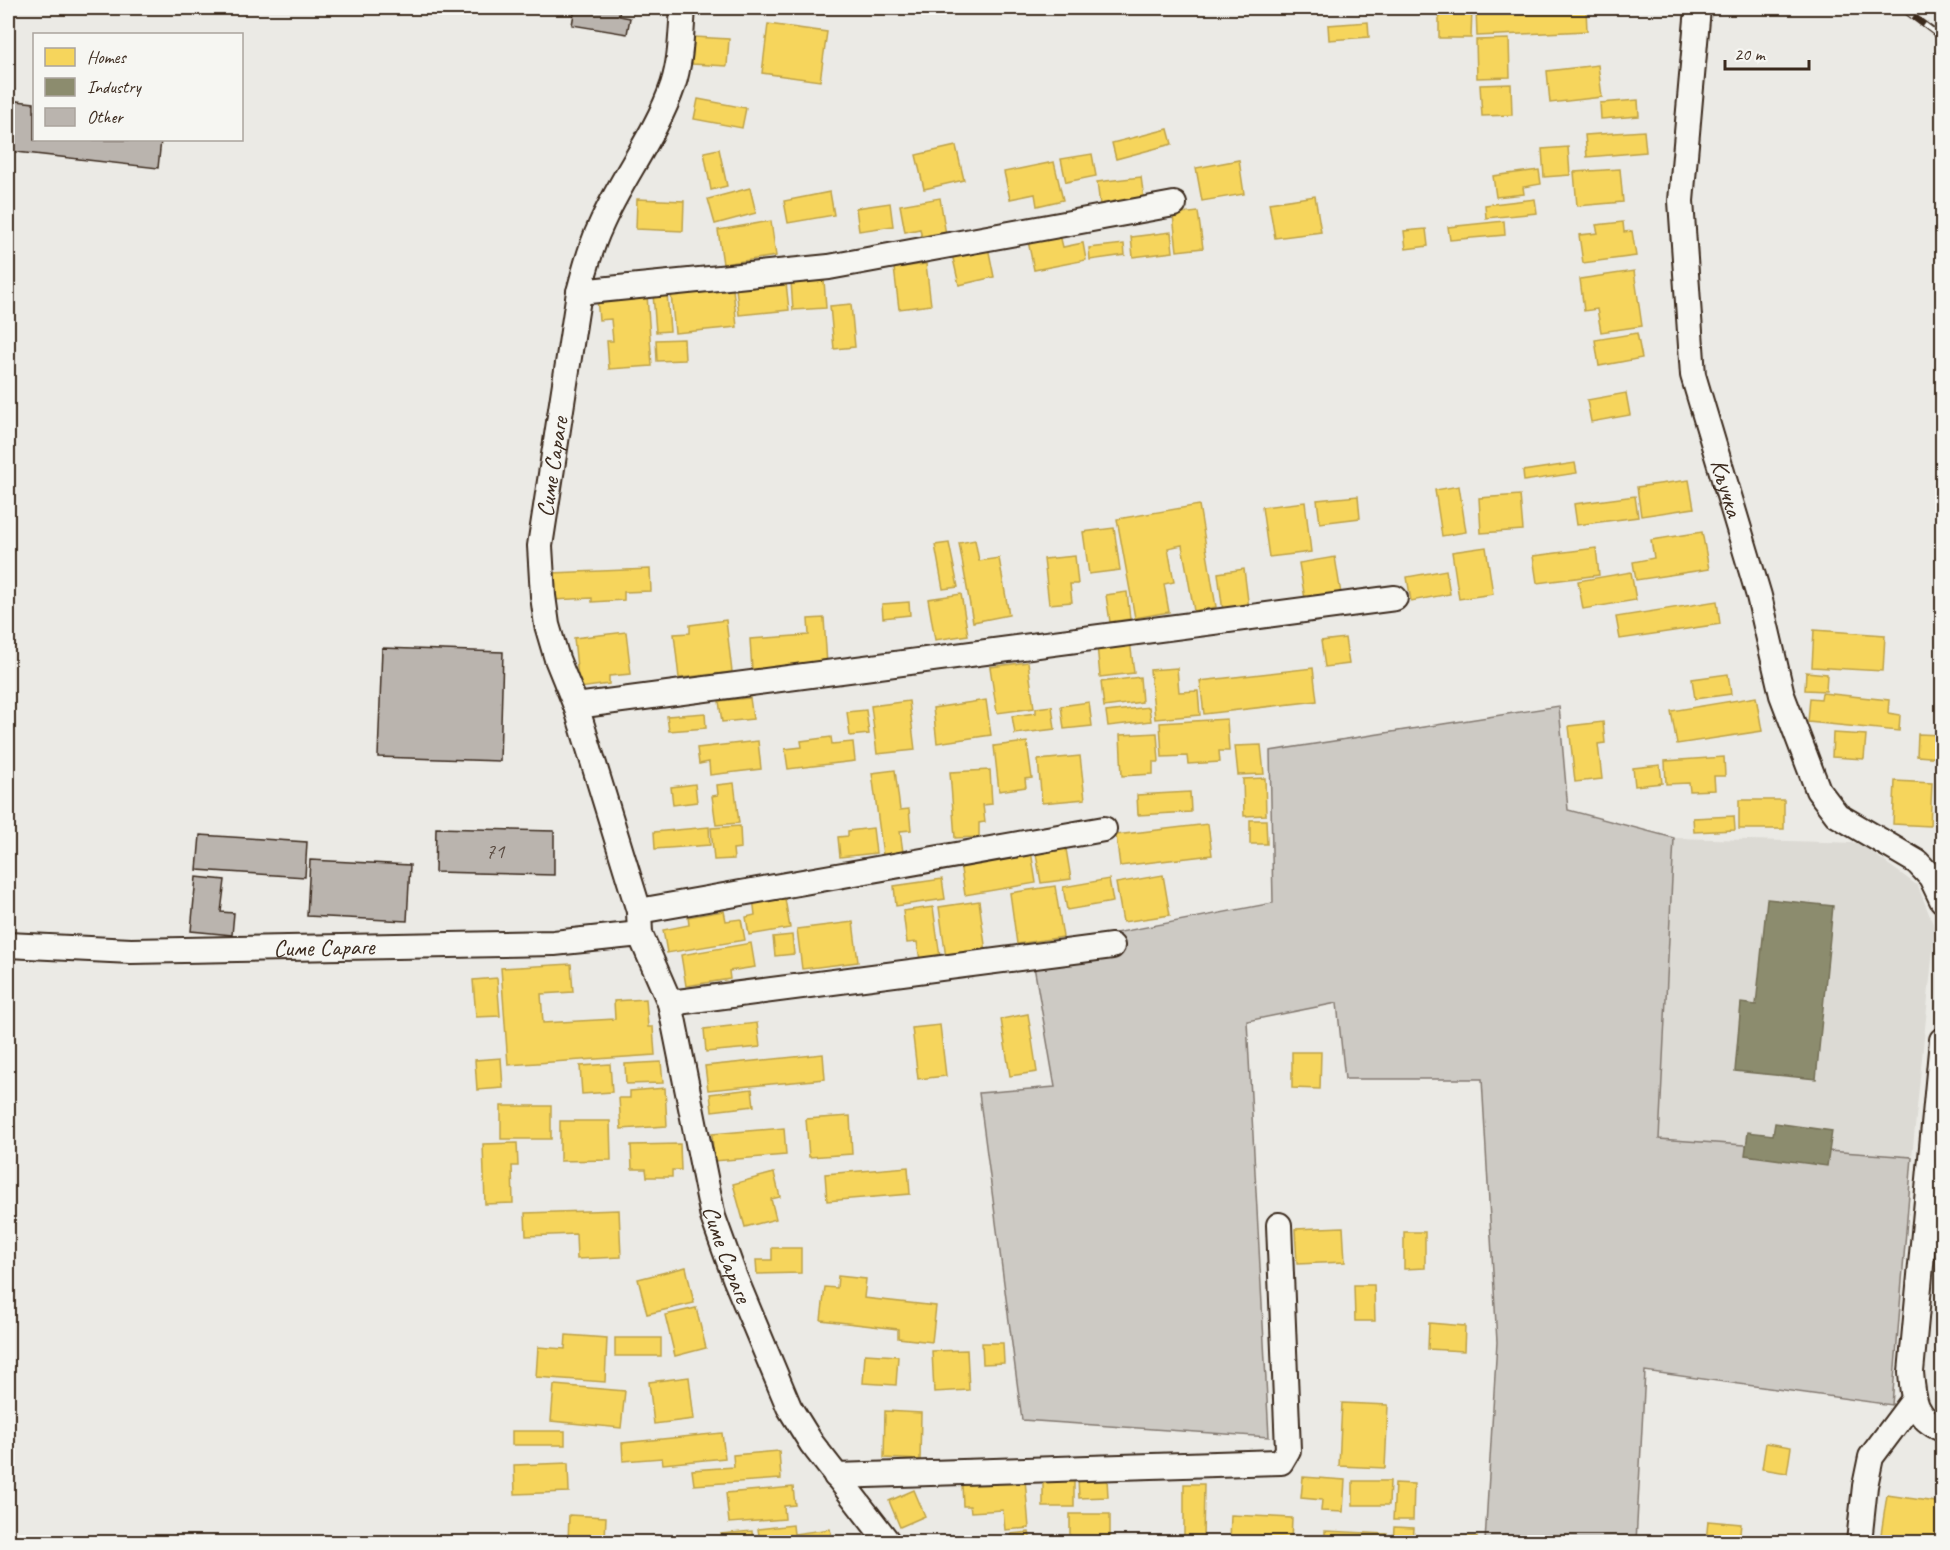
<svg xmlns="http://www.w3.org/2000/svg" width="1950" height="1550" viewBox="0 0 1950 1550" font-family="Caveat,sans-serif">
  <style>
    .built { fill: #dcdad4 }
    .green { fill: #cdcac4; stroke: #847a71; stroke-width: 1.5 }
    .homes { fill: #f6d55c; stroke: #bea249; stroke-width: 1.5 }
    .industry { fill: #8c8c6e; stroke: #746f56; stroke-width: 1.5 }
    .building { fill: #bab4ae; stroke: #3b2a1e; stroke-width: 1.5 }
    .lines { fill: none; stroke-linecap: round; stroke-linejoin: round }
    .street-casing { stroke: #3b2a1e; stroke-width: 28 }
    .street { stroke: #f6f6f2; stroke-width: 24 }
    .rail-casing { stroke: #3b2a1e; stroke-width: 7 }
    .rail { stroke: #f6f6f2; stroke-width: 4.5; stroke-dasharray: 14; stroke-linecap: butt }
    .labels { text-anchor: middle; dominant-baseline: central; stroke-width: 6; stroke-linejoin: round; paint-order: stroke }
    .number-label { font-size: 21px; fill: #5b4c42 }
    .street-label { font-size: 24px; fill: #3b2a1e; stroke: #f6f6f2 }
  </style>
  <rect width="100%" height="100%" fill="#ebeae5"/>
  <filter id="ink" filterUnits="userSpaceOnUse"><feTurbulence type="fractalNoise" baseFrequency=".0167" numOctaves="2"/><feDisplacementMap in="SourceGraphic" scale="12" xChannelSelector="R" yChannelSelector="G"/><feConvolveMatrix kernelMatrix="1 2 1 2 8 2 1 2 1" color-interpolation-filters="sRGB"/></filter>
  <g filter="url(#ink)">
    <path class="built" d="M1674 838 1859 843 1918 886 1935 929 1912 1157 1658 1140Z"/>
    <path class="green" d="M1559 706 1568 810 1674 838 1659 1139 1912 1157 1892 1405 1645 1371 1636 1542H1485L1497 1342 1482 1079H1345L1337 1003 1247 1021 1269 1437 1022 1420 979 1093 1055 1087 1031 949 1273 903 1270 751Z"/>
    <path class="homes" d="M1439 8H1472L1471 38H1439Z
      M1476 8H1586L1587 31 1477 36Z
      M1368 22 1369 37 1329 40 1328 25Z
      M768 24 827 32 820 81 762 73Z
      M694 37 729 39 727 66 692 64Z
      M1509 39 1510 77 1477 78 1476 40Z
      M1598 65 1602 97 1550 103 1547 71Z
      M1511 84 1512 115 1482 116 1480 85Z
      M698 99 746 108 742 128 694 119Z
      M1638 100 1639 116 1601 119 1600 103Z
      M1168 129 1172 144 1116 159 1112 143Z
      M1644 131 1646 152 1587 157 1585 135Z
      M956 146 964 180 924 189 916 155Z
      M1568 147 1570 175 1544 177 1542 149Z
      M719 149 727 186 711 190 704 152Z
      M1092 154 1096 176 1066 182 1061 159Z
      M1239 160 1244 194 1202 201 1196 168Z
      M1054 162 1063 200 1037 206 1035 194 1010 199 1004 172Z
      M1620 169 1623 202 1577 206 1574 172Z
      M1539 170 1541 184 1523 187 1524 194 1496 197 1493 176Z
      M1141 177 1144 199 1100 205 1097 182Z
      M750 188 756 213 715 224 708 199Z
      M830 192 834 215 788 223 784 201Z
      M1315 196 1321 232 1275 238 1269 203Z
      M940 198 946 235 922 239 920 229 905 232 900 205Z
      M637 199 684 201 683 231 636 229Z
      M1535 199 1537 213 1486 218 1485 205Z
      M890 203 893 226 859 231 856 208Z
      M1198 212 1203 248 1177 251 1173 215Z
      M771 221 776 256 723 264 718 230Z
      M1504 221 1505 235 1450 240 1448 227Z
      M1623 222 1624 232 1632 231 1636 256 1583 263 1579 235 1598 233 1596 225Z
      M1426 229 1428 246 1406 249 1404 231Z
      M1171 232 1173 252 1133 257 1131 237Z
      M1060 235 1063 247 1083 243 1086 260 1034 270 1028 241Z
      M1124 244 1125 255 1090 260 1089 248Z
      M988 247 994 277 959 285 952 254Z
      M926 264 931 305 899 309 894 268Z
      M1634 271 1642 326 1601 332 1597 309 1584 311 1580 279Z
      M824 280 826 308 793 310 791 282Z
      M786 283 789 310 739 315 736 288Z
      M733 289 737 327 675 333 671 294Z
      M667 293 670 331 656 332 653 294Z
      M647 295 652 366 609 369 607 341H613L611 319 599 320 597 298Z
      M851 304 855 347 834 349 830 306Z
      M1637 333 1642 358 1599 366 1595 340Z
      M684 339 685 360 657 361 656 340Z
      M1626 393 1630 415 1591 422 1587 400Z
      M1575 463 1577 473 1524 481 1523 471Z
      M1689 480 1694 508 1641 516 1637 487Z
      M1459 486 1466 532 1442 536 1435 490Z
      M1520 495 1523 530 1481 533 1479 498Z
      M1358 496 1360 518 1320 523 1317 500Z
      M1635 496 1638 517 1577 525 1574 504Z
      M1305 502 1311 552 1269 557 1262 507Z
      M1199 505 1216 607 1194 611 1182 545 1168 548 1174 582 1164 584 1169 612 1135 618 1117 519Z
      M1114 528 1120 570 1089 574 1083 532Z
      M1702 532 1709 569 1636 580 1633 562 1654 558 1651 540Z
      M975 540 979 561 999 558 1009 615 973 622 959 543Z
      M949 543 958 587 943 589 935 545Z
      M1486 547 1493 594 1459 599 1452 552Z
      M1596 548 1599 575 1537 583 1533 556Z
      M1075 556 1078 584H1070L1072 602 1049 604 1044 559Z
      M1335 557 1341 594 1305 599 1299 563Z
      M650 569 651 591 624 592V600L592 602V598L553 600 552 573Z
      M1244 569 1249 609 1223 612 1218 573Z
      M1446 570 1450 594 1411 601 1407 577Z
      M1631 572 1636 600 1583 609 1578 581Z
      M1127 592 1130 619 1110 622 1106 595Z
      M961 594 968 635 935 640 928 599Z
      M1717 601 1720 624 1620 639 1616 617Z
      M909 602 910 615 883 618 882 604Z
      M824 618 827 665 752 670 750 639 809 635 808 619Z
      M726 620 732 672 679 678 674 634 690 633V625Z
      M1814 630 1885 635 1883 671 1812 667Z
      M626 632 631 674 609 676V684L579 688 574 638Z
      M1345 638 1349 664 1325 667 1321 641Z
      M1130 641 1134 673 1100 677 1097 645Z
      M1028 662 1034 708 997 713 990 667Z
      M1177 668 1179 692 1198 691 1200 715 1155 719 1150 670Z
      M1313 668 1317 701 1204 714 1200 681Z
      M1806 672 1827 674 1826 691 1805 690Z
      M1728 674 1731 694 1695 699 1692 679Z
      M1140 677 1142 702 1104 707 1101 682Z
      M1822 693 1889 700 1888 713 1900 715 1899 731 1808 722 1810 698 1821 699Z
      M1756 697 1762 731 1677 744 1671 711Z
      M750 698 753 719 722 722 719 701Z
      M986 700 991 735 937 743 933 708Z
      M909 701 915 750 877 754 871 706Z
      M1089 702 1092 726 1064 729 1061 706Z
      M1052 706 1055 729 1015 734 1012 716 1036 713V708Z
      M1149 707 1151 721 1108 726 1106 712Z
      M866 710 869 734 850 736 847 712Z
      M705 713 706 728 669 731 667 716Z
      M1227 719 1229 751H1219L1220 762 1188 764 1187 756 1162 757 1160 723Z
      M1603 722 1605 743 1598 744 1602 779 1575 782 1569 726Z
      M1157 733 1159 762H1153V774L1122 776 1120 735Z
      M1833 733 1866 735 1864 759 1832 757Z
      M1918 734 1942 735V758L1917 756Z
      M831 737 832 744 853 742 855 761 788 769 785 749 802 747 801 741Z
      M758 741 761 769 710 775 709 762 699 764 697 748Z
      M1027 742 1032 778 1025 779 1026 787 999 791 994 746Z
      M1261 745 1264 774 1238 775 1235 746Z
      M1080 756 1085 799 1042 803 1038 760Z
      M1724 757 1725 776H1714L1715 790 1690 791 1689 783 1666 784 1665 761Z
      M1660 765 1662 783 1635 786 1633 768Z
      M895 770 900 810 909 809 911 830 900 831 903 852 883 855 872 773Z
      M990 770 992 804 983 805 985 822 979 823V837L955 838 950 772Z
      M1265 778 1266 815 1244 816 1243 779Z
      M1895 781 1932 783 1930 826 1893 824Z
      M734 783 739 823 716 825 712 796 718 795 717 785Z
      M695 784 697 802 673 805 671 787Z
      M1190 792 1191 812 1138 815 1137 795Z
      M1739 800H1784V829H1739Z
      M1734 816 1735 830 1694 832 1693 818Z
      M1250 820H1266L1267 844H1250Z
      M1208 824 1212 855 1120 866 1116 835Z
      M740 826 741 848 733 849 734 859 714 860 711 828Z
      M709 827 710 845 655 849 654 832Z
      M873 828 876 853 840 857 838 837 848 836V831Z
      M1065 843 1071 879 1041 883 1035 848Z
      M1031 851 1036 883 965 895 960 863Z
      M1163 875 1170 915 1123 922 1116 883Z
      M942 879 945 899 896 906 894 886Z
      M1109 879 1113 902 1067 910 1063 887Z
      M1055 886 1063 937 1017 944 1010 893Z
      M784 893 790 928 749 935 746 917 755 915 753 898Z
      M979 901 986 952 946 958 939 907Z
      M933 907 940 957 920 960 917 942 907 943 903 911Z
      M724 911 726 921 741 919 745 940 667 953 663 930 689 925 688 917Z
      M853 922 858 962 802 969 797 929Z
      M792 935 794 954 775 956 773 937Z
      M751 943 755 967 729 971 730 979 686 986 681 955Z
      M571 964 573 992 541 994 543 1023 615 1019 614 1001 646 999 648 1027H653L655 1055 508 1065 501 968Z
      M497 978 500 1016 476 1017 473 980Z
      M1028 1014 1037 1072 1010 1076 1001 1019Z
      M757 1023 760 1047 706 1052 704 1029Z
      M940 1025 946 1076 918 1079 912 1028Z
      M1292 1052H1321L1320 1089 1292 1088Z
      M823 1054 825 1079 708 1090 705 1066Z
      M501 1058 503 1088 477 1090 475 1060Z
      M661 1062 663 1083 626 1084 625 1064Z
      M610 1064 612 1092 582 1094 580 1066Z
      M665 1088 667 1126 621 1129 619 1098H630V1091Z
      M752 1089 754 1106 712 1111 710 1094Z
      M501 1106H551V1139H501Z
      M850 1116 852 1154 809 1157 806 1119Z
      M560 1121H610L611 1160 560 1161Z
      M784 1128 786 1155 714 1161 712 1134Z
      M517 1143 518 1166H512L513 1203 485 1204 483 1144Z
      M680 1144 681 1170H672V1177H647L646 1169H632L631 1145Z
      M908 1167 910 1194 827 1201 825 1174Z
      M774 1173 780 1197 771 1199 776 1219 745 1227 733 1184Z
      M619 1210 621 1257 577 1259 576 1234 526 1236 525 1213Z
      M1343 1227 1345 1262 1297 1264 1295 1229Z
      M1404 1232H1425V1268L1404 1269Z
      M772 1248H801V1273L757 1274 756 1260H772Z
      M686 1267 694 1303 647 1314 638 1279Z
      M838 1276 866 1279 864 1298 936 1306 932 1342 898 1338V1329L821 1320 825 1287 837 1288Z
      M1354 1285H1374L1375 1321H1355Z
      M696 1308 706 1348 675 1356 665 1315Z
      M1429 1323 1465 1326 1464 1351 1428 1349Z
      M566 1335 607 1338 605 1382 536 1377 538 1347 565 1349Z
      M615 1338H661V1356H615Z
      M982 1343H1003L1004 1363 983 1364Z
      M967 1350 969 1390 934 1392 932 1351Z
      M865 1354 898 1356 896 1385 863 1383Z
      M689 1377 694 1419 654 1424 649 1382Z
      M554 1385 625 1391 621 1428 551 1421Z
      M1342 1403 1388 1405 1385 1468 1339 1466Z
      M885 1411 921 1413 920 1460 884 1458Z
      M512 1431H565V1445H512Z
      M722 1433 725 1458 663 1464 662 1458 623 1461 622 1443Z
      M1766 1443 1791 1447 1787 1473 1762 1469Z
      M779 1451 781 1479 694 1485 692 1470 734 1467 733 1455Z
      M568 1463 569 1492 515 1494 514 1465Z
      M1043 1477H1074V1507H1043Z
      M1303 1477 1345 1480 1343 1512 1321 1511 1322 1500 1301 1498Z
      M1107 1478 1108 1497 1079 1498 1078 1479Z
      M1025 1479 1029 1528 1005 1530 1003 1510 971 1512 970 1506H963L962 1484Z
      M1353 1481H1390L1389 1505H1353Z
      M1395 1483 1414 1484 1413 1520H1393Z
      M1184 1484H1204L1203 1542H1184Z
      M793 1487 795 1505 784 1506 785 1519 729 1523 726 1493Z
      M914 1490 925 1516 900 1527 889 1501Z
      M1887 1495 1942 1503V1542L1880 1541Z
      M1070 1514H1110V1542H1070Z
      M569 1515 606 1517 605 1540H591V1542H568Z
      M1231 1515 1292 1518 1291 1542H1230Z
      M1708 1521 1741 1524 1739 1542H1706Z
      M793 1525 794 1534 830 1529 833 1542H760L758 1529Z
      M1394 1527 1414 1528 1413 1542H1393Z
      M752 1531 753 1542H722L721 1534Z
      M1325 1531 1387 1534V1542H1325Z
      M1029 1532 1031 1542H1012L1011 1534Z
      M1453 1536 1477 1537V1542H1453Z
      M658 1537V1542H629L628 1539Z"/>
    <path class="industry" d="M1767 899 1833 906 1816 1079 1735 1071 1741 1003 1756 1005Z
      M1775 1123 1832 1131 1827 1166 1745 1155 1748 1132 1773 1135Z"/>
    <path class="building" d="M575 8H620L619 16 630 18 627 34 572 25Z
      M8 100 34 103V140H161L158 168 8 151Z
      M382 648 503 652 500 761 378 757Z
      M436 828 554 831V875L435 872Z
      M200 835 307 842 305 877 197 870Z
      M310 860 410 865 407 921 307 916Z
      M196 877 225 880 221 912 234 913 232 935 191 931Z"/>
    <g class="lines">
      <defs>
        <g id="street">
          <path id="s1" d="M1698 8 1681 201 1693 375 1759 596 1782 695 1818 790 1837 815 1917 862 1931 877 1942 900"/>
          <path d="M579 292 829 267 1174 204"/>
          <path d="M576 706 1395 598"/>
          <path d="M639 911 1104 829"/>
          <path id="s2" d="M640 934 639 911 576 706 557 659 547 625 543 596 540 546 579 292C585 270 590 248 600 227 621 178 656 135 673 85 681 61 681 33 683 8"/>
          <path id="s3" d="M8 945 131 951 554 943 640 934 670 1003 713 1217 735 1278 789 1407 812 1444 888 1542"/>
          <path d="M670 1003 1112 946"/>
          <path d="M1942 1040 1911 1372C1913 1398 1914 1418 1942 1429"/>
          <path d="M836 1476 1281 1462 1288 1450 1279 1225"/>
          <path d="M1859 1542 1865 1486 1871 1457 1913 1401"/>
        </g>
      </defs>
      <use href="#street" class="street-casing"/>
      <use href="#street" class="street"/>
      <defs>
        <path id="rail" d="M1902 8 1942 38"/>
      </defs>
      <use href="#rail" class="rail-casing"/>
      <use href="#rail" class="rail"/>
    </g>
  </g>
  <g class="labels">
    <g class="number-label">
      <text x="495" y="851">71</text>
    </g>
    <g class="street-label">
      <text stroke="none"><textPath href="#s2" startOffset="483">Симе Сараге</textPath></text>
      <text stroke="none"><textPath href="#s1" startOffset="486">Кључка</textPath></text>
      <text stroke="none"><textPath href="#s3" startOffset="316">Симе Сараге</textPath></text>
      <text stroke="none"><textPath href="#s3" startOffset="966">Симе Сараге</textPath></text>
    </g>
  </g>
  <rect width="1950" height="1550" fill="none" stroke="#f6f6f2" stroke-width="30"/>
  <rect x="15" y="15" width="1920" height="1520" fill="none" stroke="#3b2a1e" stroke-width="2" filter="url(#ink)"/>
  <rect x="33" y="33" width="210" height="108" fill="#f6f6f2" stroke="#aba49d" stroke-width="1.5"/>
  <rect x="45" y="48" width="30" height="18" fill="#f6d55c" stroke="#aba49d" stroke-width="1.5"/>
  <text x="87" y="63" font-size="18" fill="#3b2a1e">Homes</text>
  <rect x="45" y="78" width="30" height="18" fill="#8c8c6e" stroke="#aba49d" stroke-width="1.5"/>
  <text x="87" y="93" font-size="18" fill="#3b2a1e">Industry</text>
  <rect x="45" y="108" width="30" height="18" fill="#bab4ae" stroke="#aba49d" stroke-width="1.5"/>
  <text x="87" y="123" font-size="18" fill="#3b2a1e">Other</text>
  <path d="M1725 60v9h84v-9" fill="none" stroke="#3b2a1e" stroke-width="3"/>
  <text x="1734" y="60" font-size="18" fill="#3b2a1e" stroke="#f6f6f2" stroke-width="4.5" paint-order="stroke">20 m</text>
</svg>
